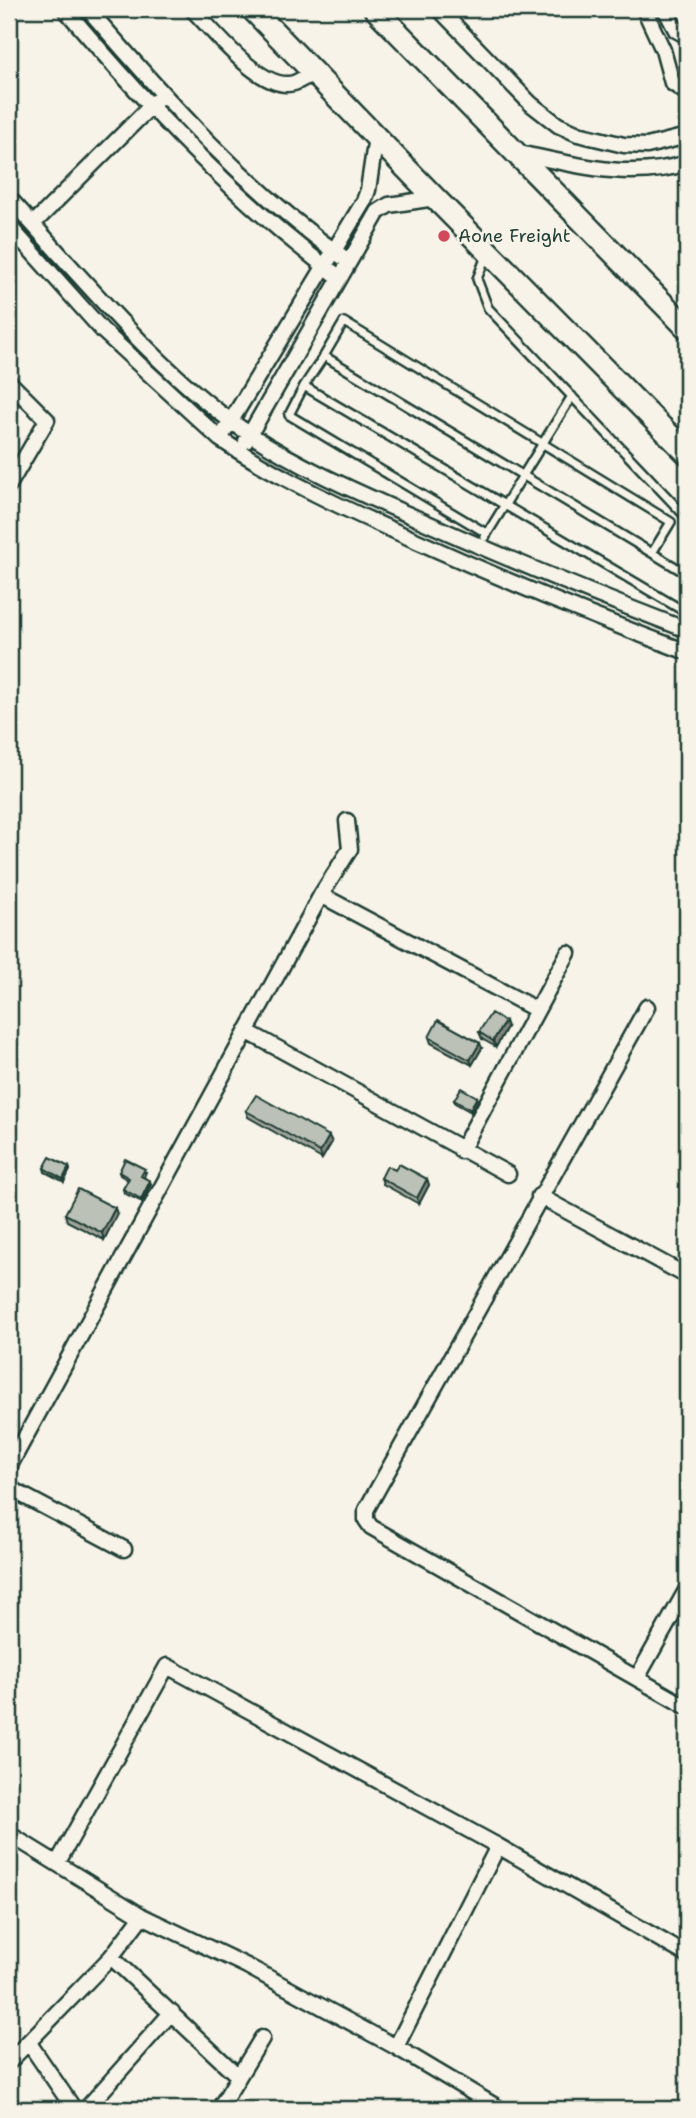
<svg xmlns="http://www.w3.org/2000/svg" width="696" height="2118" viewBox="0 0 696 2118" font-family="'Shantell Sans',sans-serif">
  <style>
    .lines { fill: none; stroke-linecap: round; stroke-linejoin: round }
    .service-casing { stroke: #1f3d34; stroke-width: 12 }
    .minor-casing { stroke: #1f3d34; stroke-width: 19 }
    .secondary-casing { stroke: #1f3d34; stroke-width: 26 }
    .service { stroke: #f7f3e8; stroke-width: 7 }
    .minor { stroke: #f7f3e8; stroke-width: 14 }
    .secondary { stroke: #f7f3e8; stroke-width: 21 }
    .wall { fill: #a1a69d; stroke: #1f3d34; stroke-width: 2 }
    .shaded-wall { fill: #83877f; stroke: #1f3d34; stroke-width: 2 }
    .building { fill: #bbc1b6; stroke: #1f3d34; stroke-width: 2 }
    .poi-dot { fill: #d1495b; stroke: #f7f3e8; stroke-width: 2.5 }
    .labels { text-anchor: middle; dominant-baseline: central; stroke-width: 5; stroke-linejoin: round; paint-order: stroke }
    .poi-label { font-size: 18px; fill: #1f3d34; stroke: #f7f3e8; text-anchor: start }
  </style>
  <rect width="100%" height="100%" fill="#f7f3e8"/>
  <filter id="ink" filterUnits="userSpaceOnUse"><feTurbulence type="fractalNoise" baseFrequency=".0143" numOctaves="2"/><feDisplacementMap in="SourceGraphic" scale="14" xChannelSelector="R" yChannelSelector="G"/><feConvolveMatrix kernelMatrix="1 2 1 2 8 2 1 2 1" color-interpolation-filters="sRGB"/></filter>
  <g filter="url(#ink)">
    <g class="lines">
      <defs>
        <path id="service" d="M486 256 477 279 488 308 687 518
          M324 356 304 386 687 613
          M304 386 289 415 486 533
          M485 537 572 396
          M652 553 671 522 344 322 324 356C445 429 566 502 687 574"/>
        <path id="minor" d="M65 9C147 106 236 201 339 277
          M88 9C170 104 244 187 348 261
          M192 9C213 30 262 93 294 83 300 81 307 76 313 73
          M439 9 531 104 558 125 578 134 624 145 647 146 687 136
          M644 9 663 50 672 83 687 93
          M665 9 676 30 687 36
          M519 153C575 165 631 181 687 163
          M9 198C81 276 162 377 251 435 300 467 355 491 407 514 500 556 593 594 687 630
          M33 224 156 101
          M9 226 103 331 220 439C281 480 349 511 417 541 506 581 596 618 687 652
          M9 382 47 420 9 485
          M220 439 364 201 368 190 376 137
          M246 441 378 212 389 205 435 198
          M321 895 537 1010
          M647 1007 366 1510V1520L371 1527 687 1707
          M246 1031 508 1174
          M461 1151 568 953
          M539 1196 687 1276
          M9 1467 321 895 350 849 347 821
          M9 1488 124 1549
          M637 1678 687 1589
          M9 1834 142 1916 247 1966 396 2047 500 2109
          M58 1862 167 1666 498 1846 687 1955
          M111 1957 238 2076
          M29 2043 74 2109
          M396 2047 498 1846
          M9 2062 111 1957 142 1916
          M86 2109 172 2012
          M219 2109 262 2038"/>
        <path id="secondary" d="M252 9 435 198 687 453
          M375 9 687 328"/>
      </defs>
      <use href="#service" class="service-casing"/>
      <use href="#minor" class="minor-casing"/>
      <use href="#secondary" class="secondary-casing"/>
      <use href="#service" class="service"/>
      <use href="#minor" class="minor"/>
      <use href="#secondary" class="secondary"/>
    </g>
    <path class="wall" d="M507 1027 496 1047 482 1039 479 1032Z
      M429 1037 482 1048 472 1065 431 1043Z
      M477 1097 478 1100 471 1112 455 1103 454 1100Z
      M246 1111 332 1142 322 1159 248 1117Z
      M69 1167 70 1170 64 1182 45 1172 44 1168Z
      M395 1170 427 1179 429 1185 419 1204 383 1184 381 1178Z
      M119 1172H146L144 1177 151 1184 142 1202 124 1193 123 1189 128 1180 120 1175Z
      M65 1214H117L104 1240 67 1221Z"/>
    <path class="shaded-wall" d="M505 1021 507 1027 496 1047 493 1041Z
      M480 1043 482 1048 472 1065 470 1060Z
      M477 1097 478 1100 471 1112 470 1109Z
      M329 1136 332 1142 322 1159 320 1152Z
      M69 1167 70 1170 64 1182 63 1179Z
      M427 1179 429 1185 419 1204 417 1198Z
      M150 1181 151 1184 142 1202 141 1199Z
      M115 1208 117 1214 104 1240 102 1233Z"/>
    <path class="building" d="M491 1013 505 1021 493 1041 479 1032Z
      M438 1020 480 1043 470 1060 429 1037Z
      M461 1088 477 1097 470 1109 454 1100Z
      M256 1095 329 1136 320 1152 246 1111Z
      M50 1157 69 1167 63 1179 44 1168Z
      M125 1159 145 1169 141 1176 150 1181 141 1199 123 1189 129 1178 119 1172Z
      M399 1164 427 1179 417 1198 381 1178 387 1166 395 1170Z
      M78 1189 115 1208 102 1233 65 1214Z"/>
  </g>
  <circle class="poi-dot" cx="444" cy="236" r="7"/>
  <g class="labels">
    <g class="poi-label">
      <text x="458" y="236">Aone Freight</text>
    </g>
  </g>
  <rect width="696" height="2118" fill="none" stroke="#f7f3e8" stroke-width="35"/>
  <rect x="18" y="18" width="661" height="2083" fill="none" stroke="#1f3d34" stroke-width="2.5" filter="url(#ink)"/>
</svg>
